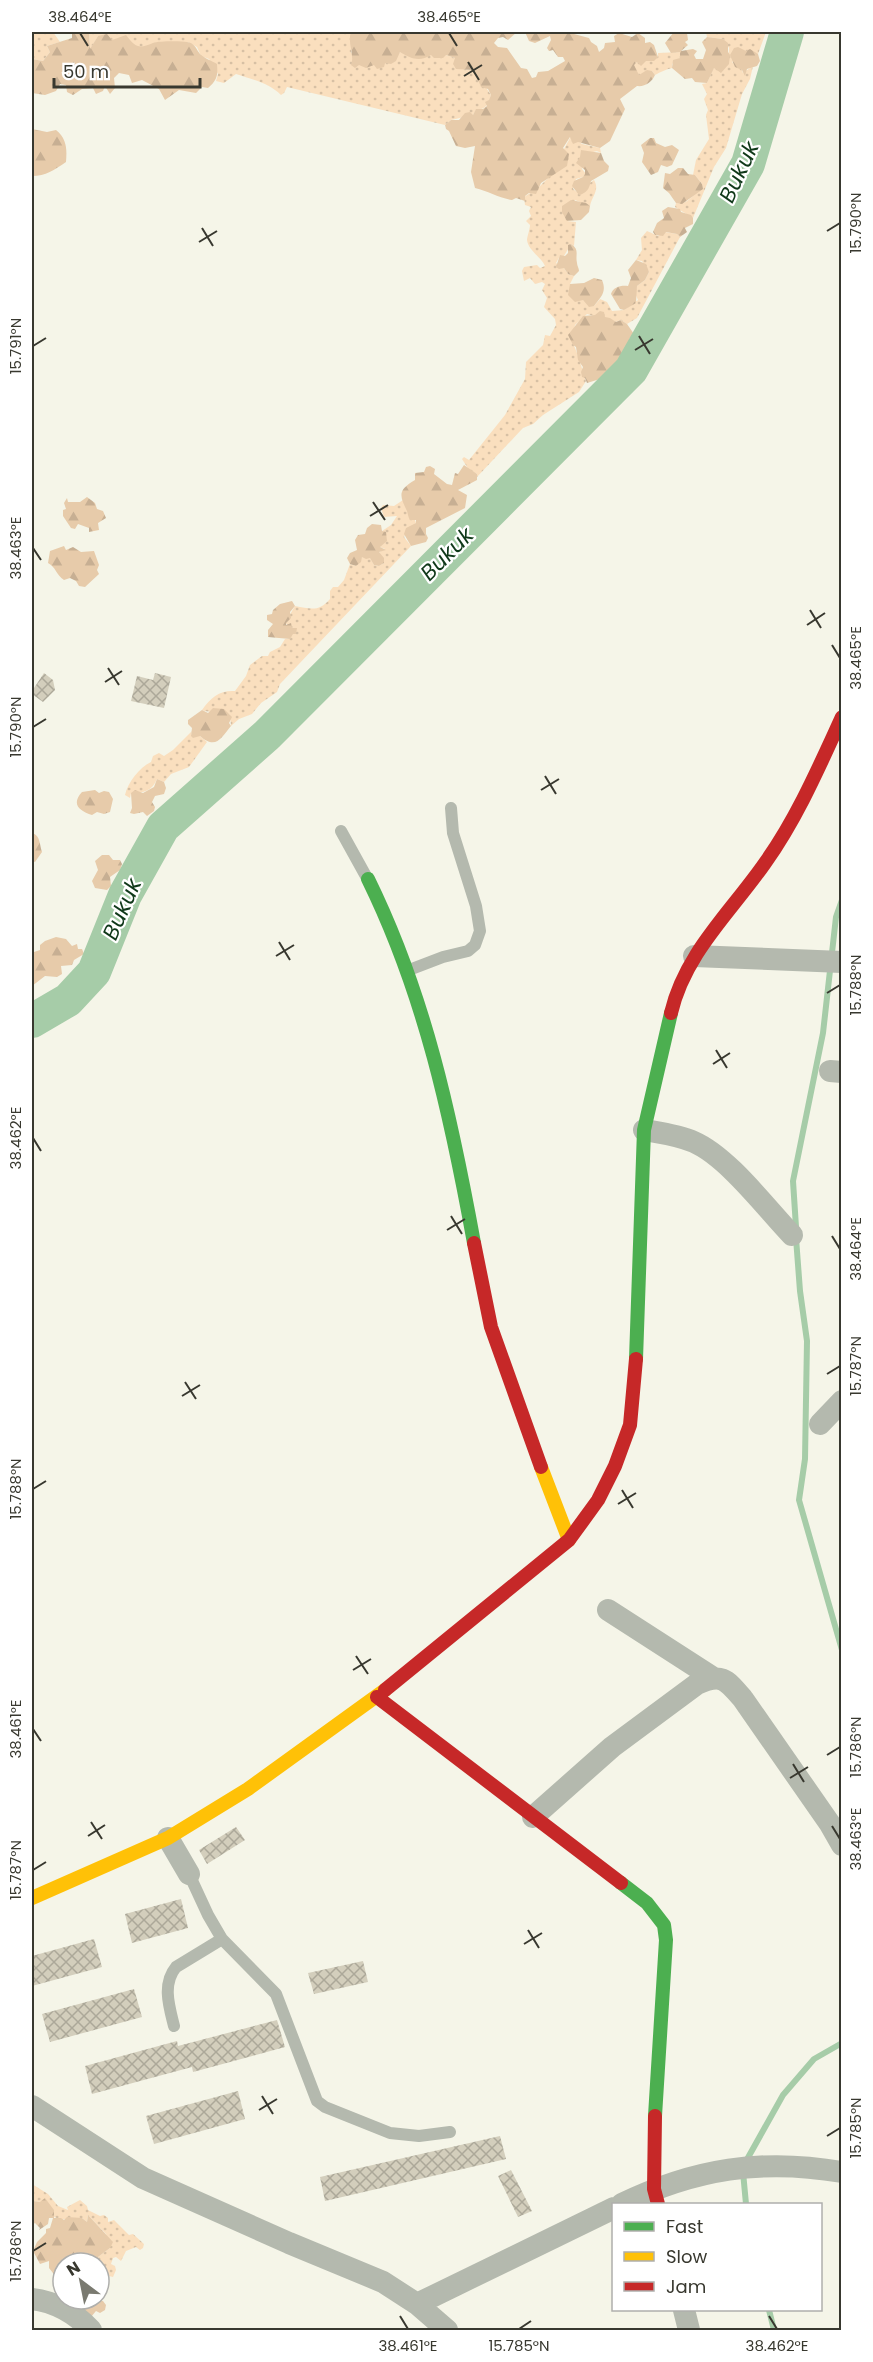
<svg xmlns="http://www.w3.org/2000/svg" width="873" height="2362" viewBox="0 0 873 2362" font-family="Poppins,sans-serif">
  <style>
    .grass { fill: url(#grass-dots) }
    .forest { fill: url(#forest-firs) }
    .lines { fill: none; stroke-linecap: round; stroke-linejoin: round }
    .stream { stroke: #a6cca8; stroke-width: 6 }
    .river { stroke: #a6cca8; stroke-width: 34 }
    .building { fill: url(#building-cross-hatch) }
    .lane { stroke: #b4b9ae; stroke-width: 12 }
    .street { stroke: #b4b9ae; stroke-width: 22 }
    .fast { stroke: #4caf50; stroke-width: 14 }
    .slow { stroke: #ffc107; stroke-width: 14 }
    .jam { stroke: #c62828; stroke-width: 14 }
    .ticks { fill: none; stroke: #38382f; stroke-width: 2 }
    .labels { text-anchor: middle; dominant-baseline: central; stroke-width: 4.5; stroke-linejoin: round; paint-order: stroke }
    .water-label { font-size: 22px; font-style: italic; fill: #0f3819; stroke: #fff }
    .neatline { fill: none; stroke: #38382f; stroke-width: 2 }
    .ticks-label { font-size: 15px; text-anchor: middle; fill: #38382f }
  </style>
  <defs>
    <pattern id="grass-dots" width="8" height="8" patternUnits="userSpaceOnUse" patternTransform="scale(1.5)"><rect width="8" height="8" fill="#fadfbe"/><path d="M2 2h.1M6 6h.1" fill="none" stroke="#d7c0a4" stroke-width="1.8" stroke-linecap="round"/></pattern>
    <pattern id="forest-firs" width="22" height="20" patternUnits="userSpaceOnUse" patternTransform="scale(1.5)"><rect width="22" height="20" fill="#e7cbaa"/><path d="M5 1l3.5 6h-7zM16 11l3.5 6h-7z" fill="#c7af93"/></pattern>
    <pattern id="building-cross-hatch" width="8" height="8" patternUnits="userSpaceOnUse" patternTransform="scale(1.5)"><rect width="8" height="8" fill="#d3cebc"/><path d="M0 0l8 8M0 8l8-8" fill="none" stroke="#aca899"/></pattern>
  </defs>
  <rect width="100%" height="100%" fill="#f5f5e8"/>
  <path class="grass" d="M32 32H53L60 42 47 46 50 52 43 61 32 59Z
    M89 32H351V52L359 65C374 65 391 65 400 52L446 55 455 58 462 69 474 70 491 95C488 105 486 109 476 110L473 115 451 120 445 125 287 87 284 93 281 95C269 83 251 79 236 74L224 83 216 81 218 74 209 59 201 56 197 47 188 42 154 43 149 47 139 48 118 38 112 41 98 36 90 50Z
    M706 32H766L758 54 746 51 732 62 742 70 743 73 753 66 750 79 742 94 726 148 714 167 693 218 675 207 676 203C689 205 695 193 702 184L695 175H693L696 160 709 139 706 115 708 110 704 99 707 94 702 84 707 83 714 67 728 64 729 48 723 39 707 37Z
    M680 52V58L672 64V68C668 69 660 72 655 75L652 71 639 76 633 65 637 62 658 57V53Z
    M571 136 582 144 600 148 601 153 597 151 581 155 582 169 586 174 583 177 576 179 573 189 577 192 594 180C600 190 592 196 590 206L575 200 567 221 576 222 574 246 571 244 564 256H560L556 263 564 268 568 274 574 276 570 284 583 300 594 306 600 299 607 302 612 311 624 310 638 300 635 293 637 286 645 280 649 272 642 261 636 260 642 250 641 238 647 231 658 236 665 232 677 234 680 237 637 318 627 324 621 320 616 322 587 314 575 325 572 342C576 347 583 372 586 381L579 392 543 415 533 424 523 428 477 477V474L469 470 462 459 464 457 469 460 505 415 525 379 526 362 543 345 545 335 550 336 556 325 555 319 544 307 547 298 542 290 545 284 542 282 535 284 530 278 524 281 522 271 524 267 537 265 540 268 545 266C541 257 528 250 527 240 527 237 530 229 530 225L526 221 531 216 529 211 531 207 525 205 524 197 538 188 549 177Z
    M403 500C406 508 415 517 416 523L406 532 404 537 411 546 280 684 277 692 261 703 252 714 239 719 231 726 230 715C221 708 211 714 202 710 211 697 220 690 235 691L246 676 250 665 262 656H268L270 652 280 647 285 639H290L292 628 285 623 295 606C311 609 319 612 330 599V591L333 587H338L344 580 350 564 356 566 362 557H370L374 565 379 566 384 563 379 552 385 549 380 547 385 539 382 531 391 525 397 516 384 517 381 508 383 505 394 506Z
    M192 731 191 735 200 736 207 742 189 767 171 774 164 782 157 779C152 791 144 793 131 793L130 798 125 795C128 782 139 768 151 762L153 756 159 753 164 756 173 750Z
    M32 2184 48 2194 58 2206 68 2210 67 2207 80 2200 87 2206 88 2210 100 2216 104 2215 108 2218V2222L114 2220 129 2235 133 2234 144 2244 143 2248 140 2250 136 2247 126 2251 121 2261 116 2257 113 2258 111 2264 115 2266 116 2270 113 2277 109 2276 100 2292 99 2297 100 2266 98 2257 110 2248 106 2234 88 2215 87 2222 82 2218C57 2219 58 2224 40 2202L33 2201 32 2206Z"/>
  <path class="forest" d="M72 32H89L90 49 98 36 107 34 112 40 126 35C136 48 139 49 153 43 158 41 181 41 187 42 195 43 196 49 200 54 204 58 212 61 217 64 218 76 217 80 208 88L202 87 196 93 179 90 165 100 159 89 142 80 132 83 129 75 119 73 114 78 115 88 110 94 105 86 103 91 96 94 93 88 82 89 73 95 67 92 66 85 60 84 56 91 45 95 32 93V59L43 61 50 52 47 46 72 38Z
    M351 32H517L508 40 503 37 498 38 494 43 498 47 507 48 521 68 527 69 532 78 536 77 538 72 548 71 565 61 563 57H558L553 50 549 51 547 48 551 40 550 36 535 43 529 41 525 32H572L574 34 589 38 591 42 597 46 599 52 604 48 605 43 615 42 614 36 619 33 632 37 638 33 645 38V43L650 42 654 45 658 57 654 61H646L641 66 637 62 634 65 639 75 647 70 652 71 655 75C652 82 645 87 637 86L620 99 625 109 610 141 600 148 578 142 573 144 570 137 563 148 569 154 567 166 541 183 536 194 529 193 525 196V201L516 198 512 200C499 198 488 191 475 188L471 172 475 146 465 148 456 146 449 131 446 129 445 125 451 120H459L465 113 470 112 473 115 476 109H483L487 106 485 102 489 100 491 95 488 89 481 87 474 70 456 69 453 64 455 58 446 55 443 58H434L431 55C420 62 411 59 400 52L396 61 391 64 385 63 384 67 377 69 374 65 366 68 359 65 355 68 351 65C355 55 347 43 351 32Z
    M674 32 687 33 688 40 685 42 688 45 681 51 693 49 697 51 694 55 696 59H703L706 50 702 42 707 37 723 39 728 43V52L730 55 734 48 738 47 746 51 750 49 758 54 760 61 757 66 747 69 745 76 742 70 735 67 730 55 729 64 721 73 714 68 707 83 695 82 692 78 685 79 672 68 673 60 680 58V52L671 53 665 43Z
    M32 129 47 132 56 130C67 139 67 149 66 162 54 170 46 176 32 176Z
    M650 138H654L656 143 665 147 672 145 679 150 672 165 667 167 661 165 658 172 651 175 642 162 644 153 641 145Z
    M581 150 601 153 604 161 609 166 608 171 591 181C589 189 587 193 579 195L572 186 574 181 583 177 585 174V170L576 163 580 157Z
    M678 168H683L688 174 695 175 702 184 703 189 682 204 676 203 669 193 663 188 665 173 670 174Z
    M571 200 586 203 590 206 589 212 581 220 567 221 562 212V206Z
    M668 207 680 209 681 212 691 215 693 218V224L685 228 687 232 680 237 677 234 666 232 663 236 655 235 653 232 657 223 664 218 662 211Z
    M571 244C580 250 575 254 577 263 577 266 579 268 579 271L574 276 568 274 564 268 559 269 556 267 560 255 565 256 568 253V245Z
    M636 260 646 264 649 272 645 280 637 286 636 303 624 310 620 309 611 294C613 287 621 285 628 286L631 278 628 270Z
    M594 278 602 280C607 292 601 297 594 306L589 307 583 300 575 302 568 295 570 284 584 283Z
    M600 311 604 312 605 317 610 318 616 322 621 320 627 324 634 334 629 339 634 347 628 363 615 372 617 375 615 379 606 384 600 379 587 383 585 378 582 377 581 372 583 367 578 360 576 347 573 345 568 335 583 316 595 315Z
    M464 465 477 474V480L458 490 467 495 465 508 426 528V534L428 538 426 542 411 546 404 534 406 528 416 523V520H410C408 517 408 514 407 511 399 495 398 490 415 480V473L424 472 426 467 430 466 435 469 434 474 447 484 452 485 455 473 458 474Z
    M87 497 95 503 97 509 103 511 106 518 98 523 99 530 89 532V528L78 524 75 529 71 528 63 516V510L66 509 64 503 67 498 68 502H80Z
    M372 524 381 525 382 531 386 532 387 541 380 547 386 550 379 552 384 558V563L379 566 374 565 370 558 366 559 362 557 361 562 356 566 350 564 347 558 350 553 357 550 355 540 358 535 365 534 367 528Z
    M64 546 66 550 73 547 81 552 94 551 99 565 97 570 99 574 85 587 79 586 76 581 70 578 64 580C56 575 56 567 48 563L50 551Z
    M292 601 295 606 290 612 291 618 286 623V625L291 623 292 628H297L296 634H293L290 639 268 637V630L273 624 267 620V615L272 614 273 610 280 604Z
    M213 708 224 709 232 717 229 723 231 726C221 738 216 750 200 736L193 738 191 736 192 728 188 724V720L202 710 208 713Z
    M157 779 164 782 166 788 164 794 155 796 152 802 155 807 154 811 147 816 143 812 134 814 130 813 132 808 131 793 135 790 143 793 154 787Z
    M95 790 99 793 104 791 109 792 113 799 110 812 104 814 97 812 92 815C79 811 71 804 82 792Z
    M32 833C41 836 39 844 42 852L35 862 32 861Z
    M102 855H109L113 860H120L122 864 120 870 110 877 111 886 107 890 95 888 92 881 98 870 95 861Z
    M56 937 66 939 72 946 77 944 78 949H82L84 954 74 960 72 965 61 966 62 974 57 977 45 976 32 986V957L34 952 40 950V945L45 941Z
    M45 2198 54 2210V2218H61L64 2220 67 2217 82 2218 87 2222 88 2215 113 2242 110 2248 98 2257 99 2263H63V2294L59 2288 60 2282 49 2268V2261L40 2264 33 2251 37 2242 46 2233V2229L50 2228 53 2218H49L48 2224 39 2230 40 2228 35 2223 32 2225 33 2201 40 2202Z
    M71 2299 103 2301 106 2305 105 2310 100 2313 96 2311 91 2317Z"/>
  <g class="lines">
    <path class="stream" d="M796 1227 793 1181 823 1033 836 917 842 900
      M796 1238 800 1291 807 1341 805 1459 799 1500 842 1650
      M745 2163 783 2095 814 2059 842 2043
      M743 2172 746 2204
      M769 2310 774 2330"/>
    <path class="river" d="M32 1021 68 1000 94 972 125 895 163 827 267 735 631 370 748 164 787 32"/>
  </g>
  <path class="building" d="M44 673 53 680 55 690 43 702 32 694V691Z
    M155 673 171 677 164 708 131 701 137 676 153 680Z
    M236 1827 245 1840 207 1864 199 1850Z
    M181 1899 188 1928 132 1943 125 1914Z
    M94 1939 102 1967 32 1986V1956Z
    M363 1961 368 1982 314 1994 308 1973Z
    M134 1989 142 2017 50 2042 42 2014Z
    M277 2020 285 2047 193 2072 192 2067 92 2094 85 2066 177 2041 178 2046Z
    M238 2091 245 2119 154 2144 146 2116Z
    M500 2136 506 2159 325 2201 320 2177Z
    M511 2170 532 2211 518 2217 498 2176Z"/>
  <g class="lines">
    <path class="lane" d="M341 831 367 878
      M409 970 443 957 468 951 475 945 480 931 476 906 453 833 451 808
      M189 1874 208 1915 222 1939 276 1994 317 2101 325 2107 390 2133 419 2136 450 2132
      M174 2026C169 2006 162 1984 176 1967L222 1939"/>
    <path class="street" d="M694 956 842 962
      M830 1071 842 1072
      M644 1130C661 1133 678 1135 694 1142 728 1157 766 1208 792 1235
      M820 1424 842 1401
      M608 1610 712 1677
      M533 1817 612 1747 697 1684C722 1673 726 1679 743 1699L830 1824 842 1845
      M168 1838 189 1874
      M32 2106 143 2178 289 2243 383 2282 417 2304 447 2330
      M622 2204C694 2169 762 2158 842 2172
      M32 2299C56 2302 74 2312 91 2330
      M417 2304 614 2208
      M684 2310 689 2330"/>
    <path class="fast" d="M368 879C425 995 451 1117 474 1243
      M636 1359 644 1130 671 1013
      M621 1883 647 1903 664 1925 666 1940 655 2116"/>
    <path class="slow" d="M541 1467 569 1540
      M32 1898 168 1838 248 1789 385 1690"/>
    <path class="jam" d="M671 1013C685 953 731 912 765 863 797 818 819 767 842 717
      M474 1243 491 1327 541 1467
      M385 1690 569 1540 598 1500 615 1466 630 1425 636 1359
      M377 1697 621 1883
      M655 2116 654 2189 658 2204"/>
  </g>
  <path class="ticks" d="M80 33 88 46M449 33 457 46M468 62 479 80M464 76 482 65M202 228 213 246M827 231 840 223M199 242 217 231M639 336 650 354M33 346 46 338M635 350 653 339M373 502 385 520M370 516 388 505M33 548 41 560M810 610 821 628M807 625 825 613M832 645 840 658M108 668 119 685M105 682 122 671M33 727 46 719M545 776 556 794M541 790 559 779M279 942 290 960M276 956 294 945M827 993 840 985M716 1050 727 1068M713 1064 730 1053M33 1138 41 1151M451 1216 462 1234M447 1230 465 1219M832 1236 840 1249M827 1374 840 1366M185 1382 196 1399M182 1396 200 1385M33 1489 46 1481M622 1490 633 1508M618 1504 636 1493M356 1656 368 1674M353 1670 371 1659M33 1729 41 1741M827 1755 840 1747M793 1764 804 1782M790 1778 808 1767M91 1822 102 1839M832 1826 840 1839M88 1836 105 1825M33 1870 46 1862M528 1930 539 1948M524 1944 542 1933M262 2096 273 2114M259 2110 277 2099M827 2136 840 2128M33 2251 46 2243M400 2316 408 2329M769 2316 777 2329M519 2329 531 2321"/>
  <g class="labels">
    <g class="water-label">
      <text transform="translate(739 172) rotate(-65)">Bukuk</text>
      <text transform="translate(447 554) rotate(-45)">Bukuk</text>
      <text transform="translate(122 909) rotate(-66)">Bukuk</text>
    </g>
  </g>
  <rect width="873" height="2362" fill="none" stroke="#ffffff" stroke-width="66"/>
  <rect x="612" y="2203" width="210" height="108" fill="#ffffff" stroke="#afafac" stroke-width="1.5"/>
  <rect x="624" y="2222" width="30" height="9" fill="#4caf50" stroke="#afafac" stroke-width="1.5"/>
  <text x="666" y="2233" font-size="18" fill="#38382f">Fast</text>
  <rect x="624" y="2252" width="30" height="9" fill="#ffc107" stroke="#afafac" stroke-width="1.5"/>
  <text x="666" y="2263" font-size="18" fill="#38382f">Slow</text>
  <rect x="624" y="2282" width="30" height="9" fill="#c62828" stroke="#afafac" stroke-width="1.5"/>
  <text x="666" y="2293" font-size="18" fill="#38382f">Jam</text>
  <g transform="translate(81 2281) rotate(328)"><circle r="28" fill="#ffffff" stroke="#afafac" stroke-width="1.5"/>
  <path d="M0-4.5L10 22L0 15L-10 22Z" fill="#7a7a70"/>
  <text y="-9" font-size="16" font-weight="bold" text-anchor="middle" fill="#38382f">N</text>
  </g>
  <path d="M54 78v9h146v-9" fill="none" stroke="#38382f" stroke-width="3"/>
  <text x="63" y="78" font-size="18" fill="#38382f" stroke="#ffffff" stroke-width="4.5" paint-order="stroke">50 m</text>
  <rect x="33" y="33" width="807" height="2296" class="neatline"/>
  <g class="ticks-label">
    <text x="80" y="22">38.464°E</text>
    <text x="449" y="22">38.465°E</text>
    <text transform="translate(856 223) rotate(-90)" y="5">15.790°N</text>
    <text transform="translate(16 346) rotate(-90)" y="5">15.791°N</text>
    <text transform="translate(16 548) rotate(-90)" y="5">38.463°E</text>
    <text transform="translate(856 658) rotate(-90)" y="5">38.465°E</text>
    <text transform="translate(16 727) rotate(-90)" y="5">15.790°N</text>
    <text transform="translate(856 985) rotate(-90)" y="5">15.788°N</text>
    <text transform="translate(16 1138) rotate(-90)" y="5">38.462°E</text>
    <text transform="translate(856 1249) rotate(-90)" y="5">38.464°E</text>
    <text transform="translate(856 1366) rotate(-90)" y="5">15.787°N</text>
    <text transform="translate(16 1489) rotate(-90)" y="5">15.788°N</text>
    <text transform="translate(16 1729) rotate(-90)" y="5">38.461°E</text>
    <text transform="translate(856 1747) rotate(-90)" y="5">15.786°N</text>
    <text transform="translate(856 1839) rotate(-90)" y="5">38.463°E</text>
    <text transform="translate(16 1870) rotate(-90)" y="5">15.787°N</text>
    <text transform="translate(856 2128) rotate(-90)" y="5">15.785°N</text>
    <text transform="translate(16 2251) rotate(-90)" y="5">15.786°N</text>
    <text x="408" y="2351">38.461°E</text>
    <text x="519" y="2351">15.785°N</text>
    <text x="777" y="2351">38.462°E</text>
  </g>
</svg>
